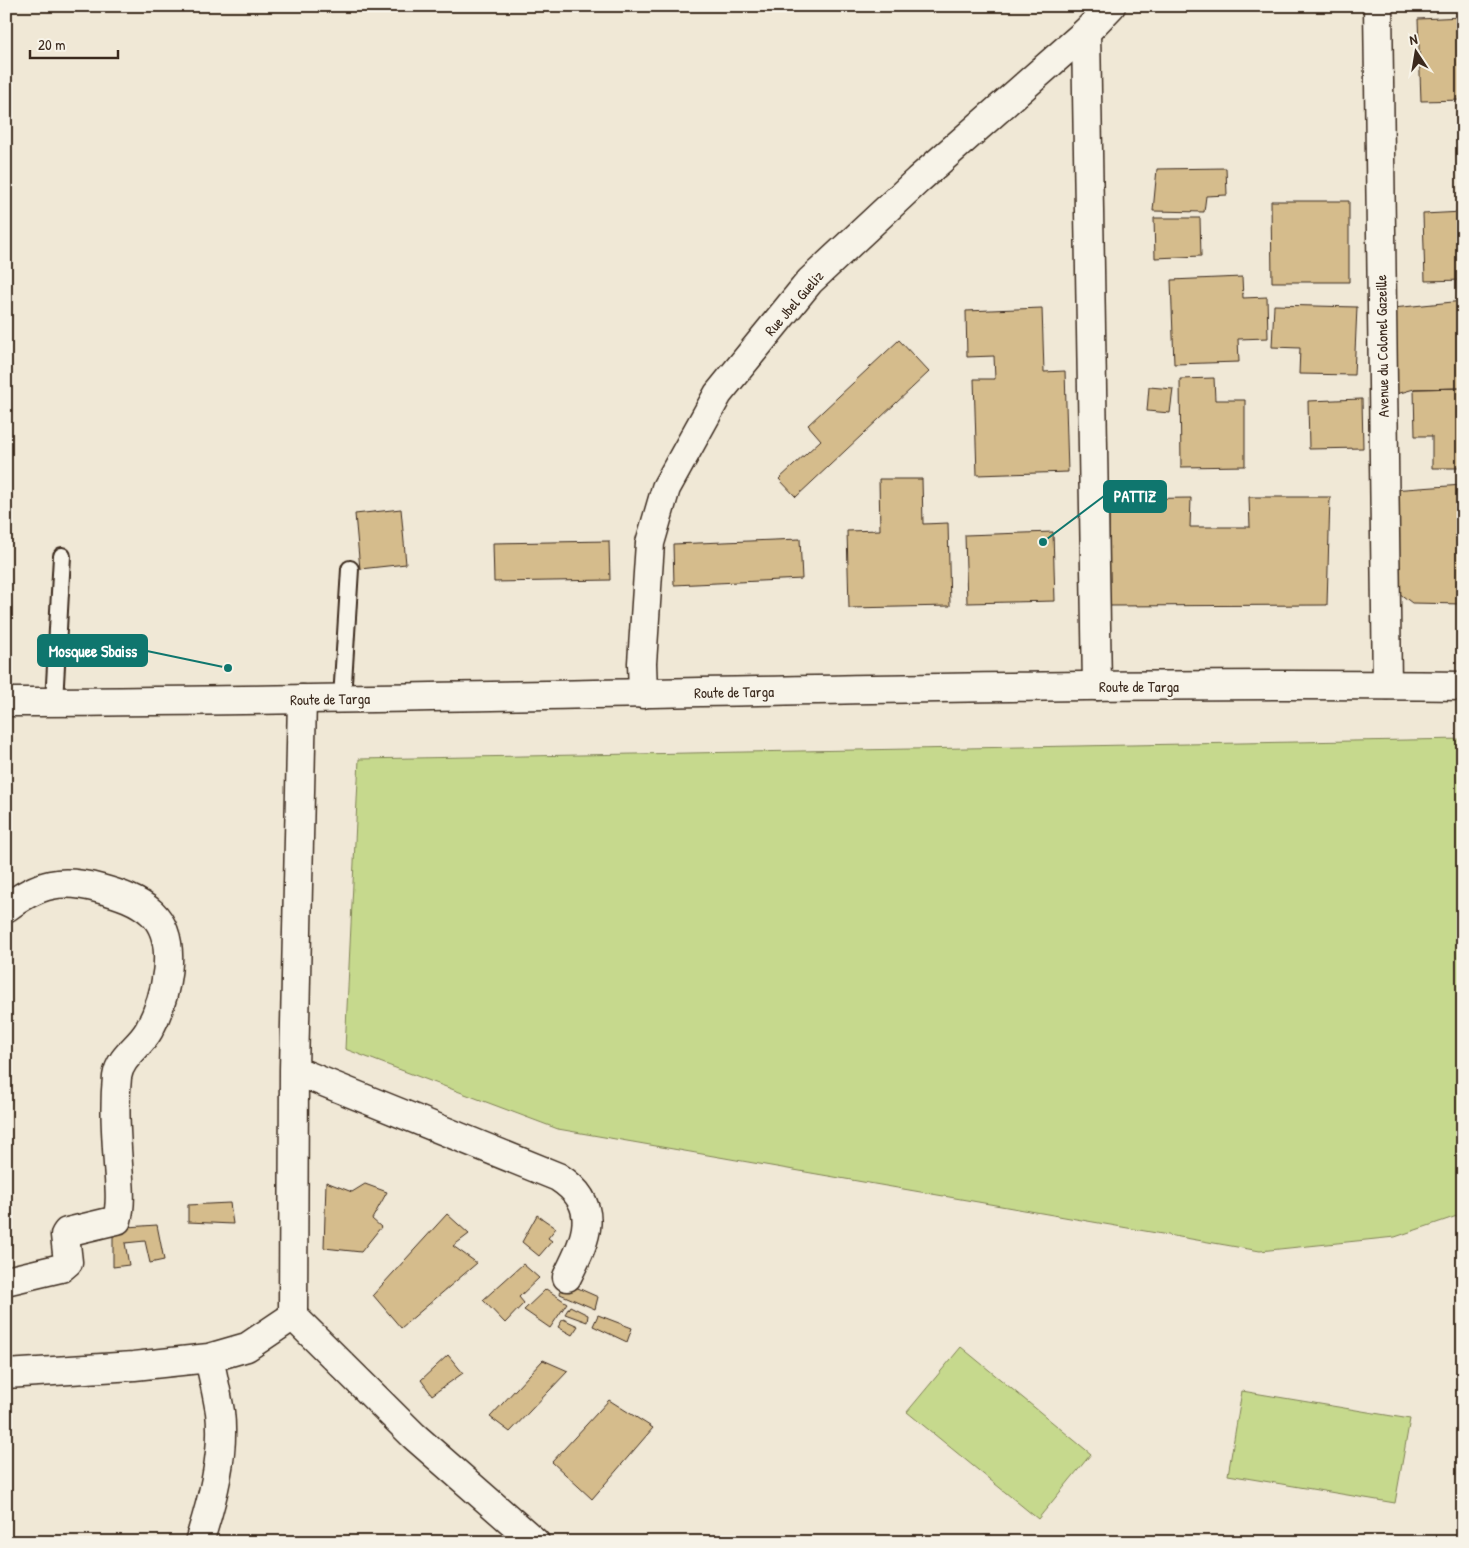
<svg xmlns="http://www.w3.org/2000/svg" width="1469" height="1548" viewBox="0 0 1469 1548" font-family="'Patrick Hand',sans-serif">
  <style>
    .green { fill: #c6d98d; stroke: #808256 }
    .building { fill: #d5bc8c; stroke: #3b2a1e }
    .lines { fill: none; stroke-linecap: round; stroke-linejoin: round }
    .service-casing { stroke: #3b2a1e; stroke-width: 20 }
    .minor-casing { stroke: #3b2a1e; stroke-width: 31 }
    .tertiary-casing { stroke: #3b2a1e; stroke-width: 31 }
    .secondary-casing { stroke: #3b2a1e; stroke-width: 31 }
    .service { stroke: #f7f3e8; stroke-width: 16 }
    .minor { stroke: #f7f3e8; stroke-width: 28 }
    .tertiary { stroke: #f7f3e8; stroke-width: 28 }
    .secondary { stroke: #f7f3e8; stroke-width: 28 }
    .labels { text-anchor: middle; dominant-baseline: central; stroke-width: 5; stroke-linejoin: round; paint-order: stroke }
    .street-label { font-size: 15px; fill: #3b2a1e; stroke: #f7f3e8 }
    .leader { fill: none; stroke: #0f766e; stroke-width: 2 }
    .callout-dot { fill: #0f766e; stroke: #f7f3e8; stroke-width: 2 }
    .callout { fill: #0f766e; stroke: #0f766e; stroke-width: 2 }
    .callout-label { font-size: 16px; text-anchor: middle; font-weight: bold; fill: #fff }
  </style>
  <rect width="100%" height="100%" fill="#f0e8d6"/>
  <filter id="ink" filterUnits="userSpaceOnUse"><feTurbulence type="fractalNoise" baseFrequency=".02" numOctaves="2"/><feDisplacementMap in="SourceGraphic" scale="10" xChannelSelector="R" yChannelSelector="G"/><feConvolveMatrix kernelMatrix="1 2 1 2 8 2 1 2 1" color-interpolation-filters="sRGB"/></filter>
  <g filter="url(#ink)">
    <path class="green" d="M1463 739V1214L1395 1237 1260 1251 558 1129 345 1049 359 759Z
      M961 1347 1091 1454 1038 1519 907 1412Z
      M1242 1391 1410 1419 1395 1503 1228 1475Z"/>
    <path class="building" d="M1463 17V100L1421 101 1418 19Z
      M1226 168 1227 195 1206 196 1204 212 1153 211 1157 169Z
      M1271 201H1349V282H1272Z
      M1463 212V280L1425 281 1423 214Z
      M1154 218H1200L1201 256 1155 258Z
      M1242 277 1243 298 1267 297 1268 338 1238 339 1239 362 1174 364 1171 280Z
      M1463 301V388L1414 389 1393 395V308Z
      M1274 305 1357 307 1354 375 1299 374 1300 348 1272 347Z
      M1042 308 1044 372 1065 371 1068 472 977 475 974 379H995L994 356 967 357 966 311Z
      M899 340 929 372 796 497 779 479 821 440 808 425Z
      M1214 378 1215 400H1245V466L1181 467 1180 379Z
      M1149 387 1173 389 1170 413 1147 411Z
      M1463 388V468H1432V436H1415L1414 389Z
      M1362 399 1363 448 1309 449 1308 401Z
      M879 479H922L923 524 948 523 950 606 849 608 847 531 880 530Z
      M1463 485V604L1412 603 1395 590 1391 490Z
      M1249 497H1330L1327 605 1109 606V499L1191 498 1190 527H1250Z
      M401 509 406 564 360 569 355 514Z
      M1053 532 1055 601 967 603 965 535Z
      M800 539 802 579 674 585 673 544Z
      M609 541 610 580 494 582 493 543Z
      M326 1182 352 1192 365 1184 387 1192 372 1219 381 1227 361 1252 324 1248Z
      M230 1203 233 1224 188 1222V1205Z
      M447 1214 469 1234 453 1246 477 1263 401 1328 373 1295Z
      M537 1215 556 1228 548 1238 552 1241 539 1256 522 1242Z
      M157 1225 164 1260 150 1263 145 1241 125 1243 129 1265 113 1267V1228Z
      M523 1264 539 1278 519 1297 524 1303 505 1323 483 1300Z
      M562 1281 598 1297 595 1309 560 1294Z
      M546 1289 567 1303 550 1328 524 1310Z
      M570 1306 588 1315 587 1322 565 1314Z
      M598 1315 632 1328 627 1342 593 1326Z
      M563 1319 578 1326 572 1335 558 1327Z
      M448 1355 463 1373 432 1395 421 1380Z
      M543 1360 568 1371 510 1432 490 1417Z
      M609 1400 653 1428 592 1499 552 1462Z"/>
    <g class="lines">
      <defs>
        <path id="service" d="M342 699 350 569
          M54 702 62 556"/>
        <path id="minor" d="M1378 6 1387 685
          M1086 32 1097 686
          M302 699 294 1070 293 1316 414 1436 535 1542
          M6 908C39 883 61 878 101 889 119 894 138 900 152 913 181 941 165 1000 149 1030 140 1047 120 1056 117 1077 114 1106 116 1134 118 1164 119 1182 122 1202 117 1220L67 1232 65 1235 68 1262 61 1268 6 1281
          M294 1070 558 1177C603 1206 586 1239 567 1277
          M6 1374 134 1366 209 1358 247 1347 293 1316
          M199 1542C212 1502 225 1454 220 1412 217 1394 213 1376 209 1358"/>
        <path id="tertiary" d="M643 694 642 663 650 543 666 488 718 394 810 281 918 180 1086 32 1111 6"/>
        <path id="secondary" d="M6 702C492 701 977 680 1463 686"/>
      </defs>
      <use href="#service" class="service-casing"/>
      <use href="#minor" class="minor-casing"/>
      <use href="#tertiary" class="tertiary-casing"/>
      <use href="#secondary" class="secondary-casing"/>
      <use href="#service" class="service"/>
      <use href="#minor" class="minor"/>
      <use href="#tertiary" class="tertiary"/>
      <use href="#secondary" class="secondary"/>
    </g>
  </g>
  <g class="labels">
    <g class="street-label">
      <text transform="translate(794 303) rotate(-49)">Rue Jbel Gueliz</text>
      <text transform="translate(1382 346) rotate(-91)">Avenue du Colonel Gazeille</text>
      <text x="1139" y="686">Route de Targa</text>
      <text transform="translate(734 692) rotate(-1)">Route de Targa</text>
      <text transform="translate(330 699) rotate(-1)">Route de Targa</text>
    </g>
  </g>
  <path class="leader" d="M1043 542L1104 496M228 668L147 651"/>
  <g class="callout-dot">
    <circle cx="1043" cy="542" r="5"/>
    <circle cx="228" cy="668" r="5"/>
  </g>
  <g class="callout">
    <rect x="1104" y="481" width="62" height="31" rx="5"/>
    <rect x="38" y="635" width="109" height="31" rx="5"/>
  </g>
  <g class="callout-label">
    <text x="1135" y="502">PATTIZ</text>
    <text x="93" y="657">Mosquee Sbaiss</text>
  </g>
  <rect width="1469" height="1548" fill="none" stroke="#f7f3e8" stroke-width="25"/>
  <rect x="12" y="12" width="1444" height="1523" fill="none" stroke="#3b2a1e" stroke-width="2" filter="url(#ink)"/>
  <g transform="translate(1416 52) rotate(348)" stroke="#f7f3e8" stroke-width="4" paint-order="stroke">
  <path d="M0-4L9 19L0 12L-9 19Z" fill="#3b2a1e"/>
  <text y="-8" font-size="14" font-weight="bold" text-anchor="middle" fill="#3b2a1e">N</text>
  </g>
  <path d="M30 50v8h88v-8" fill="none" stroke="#3b2a1e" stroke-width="2.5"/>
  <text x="38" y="50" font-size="15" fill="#3b2a1e" stroke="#f7f3e8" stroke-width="4" paint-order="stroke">20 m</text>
</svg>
